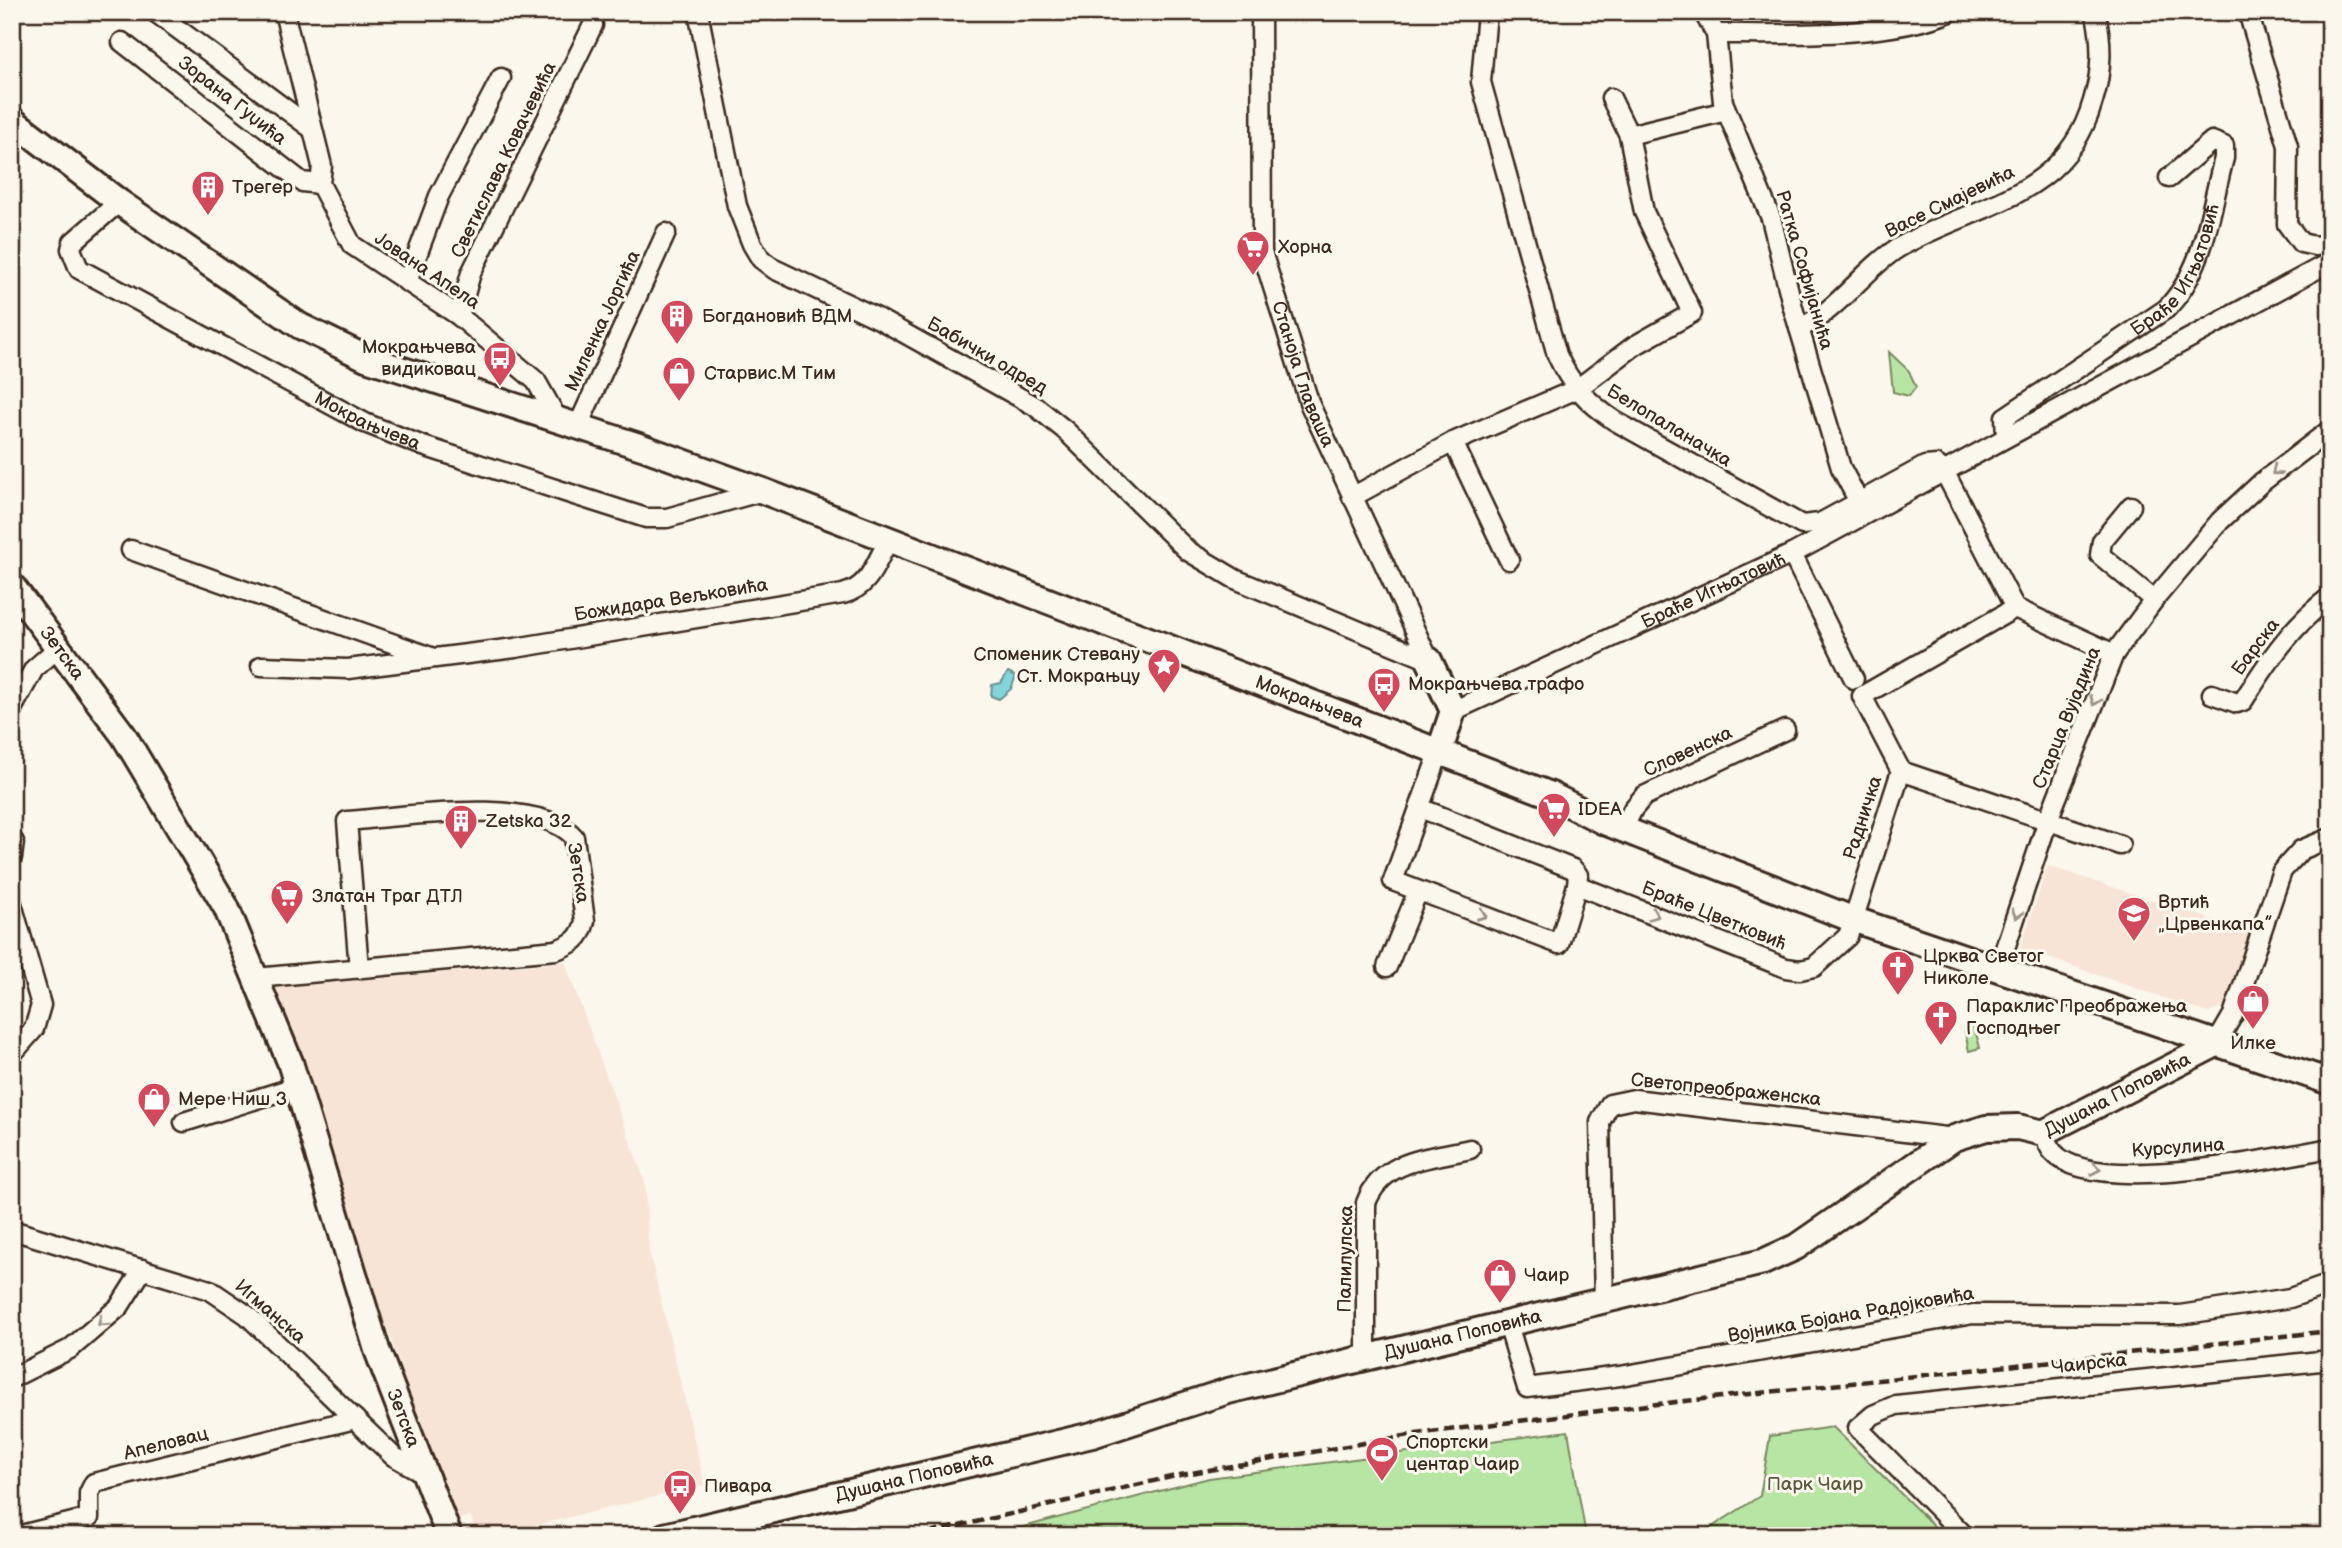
<svg xmlns="http://www.w3.org/2000/svg" width="2342" height="1548" viewBox="0 0 2342 1548" font-family="'Balsamiq Sans',sans-serif">
  <style>
    .built { fill: #f7e4d7 }
    .green { fill: #b7e5a4; stroke: #798861; stroke-width: 2 }
    .water { fill: #84d5db; stroke: #67918f; stroke-width: 2 }
    .lines { fill: none; stroke-linecap: round; stroke-linejoin: round }
    .street-casing { stroke: #3b2a1e; stroke-width: 23 }
    .secondary-casing { stroke: #3b2a1e; stroke-width: 30 }
    .street { stroke: #fbf7ec; stroke-width: 18 }
    .secondary { stroke: #fbf7ec; stroke-width: 24 }
    .rail { stroke: #3b2a1e; stroke-width: 4.5; stroke-dasharray: 10 5; stroke-linecap: butt }
    .oneway { stroke: #9b9085 }
    .labels { text-anchor: middle; dominant-baseline: central; stroke-width: 6; stroke-linejoin: round; paint-order: stroke }
    .street-label { font-size: 19px; fill: #3b2a1e; stroke: #fbf7ec }
    .poi-label { font-size: 19px; fill: #3b2a1e; stroke: #fbf7ec; text-anchor: start }
    .park-label { font-size: 19px; fill: #5a5940; stroke: #fbf7ec }
  </style>
  <rect width="100%" height="100%" fill="#fbf7ec"/>
  <filter id="ink" filterUnits="userSpaceOnUse"><feTurbulence type="fractalNoise" baseFrequency=".0143" numOctaves="2"/><feDisplacementMap in="SourceGraphic" scale="14" xChannelSelector="R" yChannelSelector="G"/><feConvolveMatrix kernelMatrix="1 2 1 2 8 2 1 2 1" color-interpolation-filters="sRGB"/></filter>
  <g filter="url(#ink)">
    <path class="built" d="M2048 866 2250 932 2225 1006 2208 1013 2020 948Z
      M565 962 645 1182 649 1250 705 1485 491 1536H476L471 1516 459 1519 453 1515 379 1306 275 988Z"/>
    <path class="green" d="M1889 352 1909 371 1916 387 1909 396 1893 392Z
      M1974 1025 1980 1048 1969 1051 1964 1028Z
      M1833 1427 1944 1536H1698L1760 1496 1770 1436Z
      M1568 1431 1586 1536H989L1209 1478Z"/>
    <path class="water" d="M1008 672 1016 676 1011 689 999 699 991 696 992 685 1001 683Z"/>
    <g class="lines">
      <defs>
        <g id="street">
          <path d="M155 12 311 128"/>
          <path d="M284 12 322 166 320 184 352 245 459 316 536 381 558 420"/>
          <path d="M698 12 737 206 752 244 761 259 774 269 877 318 1035 406 1066 431 1188 551 1235 579 1429 660"/>
          <path id="s1" d="M1261 12 1262 252 1310 405 1429 660"/>
          <path d="M1487 12 1481 82 1557 355C1570 384 1588 403 1615 421L1802 525 1820 523 1925 466 1937 465 1944 471 2015 608"/>
          <path d="M1703 12 1716 34 1723 102 1771 218 1793 308 1841 468 1858 500"/>
          <path d="M2248 12 2288 146 2287 224 2301 243 2315 246 2330 244"/>
          <path d="M1716 34C1785 34 1886 38 1950 12"/>
          <path d="M122 42 302 182 320 184"/>
          <path d="M1629 135 1726 111"/>
          <path id="s2" d="M119 202 73 242 71 249 79 269 365 423 423 446 574 495 646 518H667L763 491"/>
          <path d="M407 282 439 196 501 78"/>
          <path d="M459 316 471 273 593 25"/>
          <path d="M1799 328C1835 314 1864 269 1898 248 1974 203 2065 201 2093 101 2102 73 2103 41 2095 12"/>
          <path d="M578 426 666 233"/>
          <path id="s3" d="M2006 437 2005 417 2166 309C2205 270 2210 210 2224 158V146L2212 141 2169 178"/>
          <path d="M1453 442 1509 560"/>
          <path d="M1352 497 1453 442 1577 389 1634 346 1692 313 1644 212 1629 135 1611 98"/>
          <path d="M2131 506 2102 541 2100 555 2154 600"/>
          <path d="M131 550 431 657"/>
          <path d="M1792 554 1854 679"/>
          <path d="M261 666 348 669 515 648 843 594C870 587 875 564 888 541"/>
          <path d="M2212 694 2237 703 2243 701C2267 663 2292 625 2330 597"/>
          <path d="M12 709 34 669 60 646"/>
          <path id="s4" d="M1453 711 1792 554 2330 262"/>
          <path d="M1439 753 1393 881 1559 944 1577 885 1786 968 1800 970 1814 967 1848 936 1901 771 1862 696 2015 608 2114 654"/>
          <path d="M1901 771 2120 845"/>
          <path d="M1420 808 1573 869 1578 875 1577 885"/>
          <path d="M1623 829 1633 809 1644 796 1785 730"/>
          <path d="M12 857 14 842"/>
          <path d="M12 904 41 1005 34 1029 12 1054"/>
          <path d="M1387 967 1418 891"/>
          <path d="M1998 969 2048 820 2114 654 2154 600 2220 521 2262 482 2330 430"/>
          <path d="M256 978 556 950C572 944 581 939 585 921L574 837C539 795 399 817 347 821L359 969"/>
          <path d="M2216 1044 2233 1015 2282 871 2301 850 2330 838"/>
          <path d="M184 1122 298 1086"/>
          <path d="M2043 1133C2046 1139 2049 1148 2053 1152 2091 1197 2277 1158 2330 1148"/>
          <path d="M12 1230 210 1290 247 1315 393 1456 425 1474"/>
          <path d="M1604 1301 1600 1122 1610 1104 1634 1099 1954 1138"/>
          <path d="M1508 1324 1527 1388 1620 1376 1973 1314 2180 1315 2290 1298 2330 1284"/>
          <path d="M1366 1357V1203C1383 1158 1429 1159 1470 1149"/>
          <path d="M12 1378 70 1349 119 1307 143 1269"/>
          <path d="M17 1536 89 1518V1493L94 1483 355 1419"/>
          <path d="M1965 1536 1858 1428 1873 1415 1896 1405 2330 1360"/>
        </g>
        <g id="secondary">
          <path id="s5" d="M12 120 119 202 300 326 366 358 642 447 763 491 1551 795 1602 821 1852 919 2330 1082"/>
          <path id="s6" d="M12 586 124 736 226 907 290 1062 377 1350 449 1536"/>
          <path d="M1429 660 1453 711 1439 753"/>
          <path id="s7" d="M664 1536 1092 1435 1228 1391 1763 1262 1796 1247 1954 1138 1986 1128 2018 1127 2043 1133 2216 1044"/>
        </g>
      </defs>
      <use href="#street" class="street-casing"/>
      <use href="#secondary" class="secondary-casing"/>
      <use href="#street" class="street"/>
      <use href="#secondary" class="secondary"/>
      <path class="rail" d="M915 1536 1180 1475 1416 1434 1630 1407 2330 1331"/>
    </g>
    <defs><path id="oneway-chevron" d="M-2-3.5L2.5 0L-2 3.5" fill="none" stroke-width="1.6" stroke-linecap="round" stroke-linejoin="round" transform="scale(1.75)"/></defs>
    <g class="oneway">
      <use href="#oneway-chevron" transform="translate(2276 471) rotate(141)"/>
      <use href="#oneway-chevron" transform="translate(2095 701) rotate(112)"/>
      <use href="#oneway-chevron" transform="translate(2017 914) rotate(108)"/>
      <use href="#oneway-chevron" transform="translate(1482 915) rotate(21)"/>
      <use href="#oneway-chevron" transform="translate(1654 915) rotate(22)"/>
      <use href="#oneway-chevron" transform="translate(2096 1169) rotate(11)"/>
      <use href="#oneway-chevron" transform="translate(102 1322) rotate(140)"/>
    </g>
  </g>
  <defs>
    <symbol id="building-pin" viewBox="-11 -11 22 30"><path d="M0 17L-7.5 6A9.5 9.5 0 1 1 7.5 6Z" fill="#d1495b" stroke="#fbf7ec"/><path d="M-4-6H4V6H1V3H-1V6H-4ZM-2.5-4.3h1.7v1.8h-1.7ZM.8-4.3h1.7v1.8H.8ZM-2.5-1h1.7V.8h-1.7ZM.8-1h1.7V.8H.8Z" fill="#fff"/></symbol>
    <symbol id="supermarket-pin" viewBox="-11 -11 22 30"><path d="M0 17L-7.5 6A9.5 9.5 0 1 1 7.5 6Z" fill="#d1495b" stroke="#fbf7ec"/><path d="M-6-5.5h2.5l.6 2H6L4.5 2H-2.5L-4.4-4H-6ZM-1.5 3.2a1.3 1.3 0 1 0 .1 0ZM3 3.2a1.3 1.3 0 1 0 .1 0Z" fill="#fff"/></symbol>
    <symbol id="bus-pin" viewBox="-11 -11 22 30"><path d="M0 17L-7.5 6A9.5 9.5 0 1 1 7.5 6Z" fill="#d1495b" stroke="#fbf7ec"/><path d="M-5-6H5V4H4V6H2V4H-2V6H-4V4H-5ZM-3.5-4V0h7V-4ZM-3.5 1.2v1.5H-2V1.2ZM2 1.2v1.5H3.5V1.2Z" fill="#fff"/></symbol>
    <symbol id="shop-pin" viewBox="-11 -11 22 30"><path d="M0 17L-7.5 6A9.5 9.5 0 1 1 7.5 6Z" fill="#d1495b" stroke="#fbf7ec"/><path d="M-5-2.5h2.3a2.7 3.5 0 0 1 5.4 0H5L5.5 6h-11ZM-1.5-2.5h3a1.5 2.3 0 0 0-3 0Z" fill="#fff"/></symbol>
    <symbol id="sight-pin" viewBox="-11 -11 22 30"><path d="M0 17L-7.5 6A9.5 9.5 0 1 1 7.5 6Z" fill="#d1495b" stroke="#fbf7ec"/><path d="M0-6L1.8-2.2L6-1.7L2.9 1.2L3.7 5.4L0 3.3L-3.7 5.4L-2.9 1.2L-6-1.7L-1.8-2.2Z" fill="#fff"/></symbol>
    <symbol id="school-pin" viewBox="-11 -11 22 30"><path d="M0 17L-7.5 6A9.5 9.5 0 1 1 7.5 6Z" fill="#d1495b" stroke="#fbf7ec"/><path d="M0-5L7-2L0 1L-7-2ZM-4 1L0 2.5L4 1V4Q0 6-4 4Z" fill="#fff"/></symbol>
    <symbol id="church-pin" viewBox="-11 -11 22 30"><path d="M0 17L-7.5 6A9.5 9.5 0 1 1 7.5 6Z" fill="#d1495b" stroke="#fbf7ec"/><path d="M-1.2-6h2.4v3.5h3.3v2.4h-3.3V6h-2.4V-.1h-3.3v-2.4h3.3Z" fill="#fff"/></symbol>
    <symbol id="stadium-pin" viewBox="-11 -11 22 30"><path d="M0 17L-7.5 6A9.5 9.5 0 1 1 7.5 6Z" fill="#d1495b" stroke="#fbf7ec"/><path d="M0-5a6.5 5 0 1 0 0 10a6.5 5 0 1 0 0-10ZM-3.5-1.8h7v3.6h-7Z" fill="#fff"/></symbol>
  </defs>
  <g fill-rule="evenodd">
    <use href="#building-pin" x="189" y="168" width="38" height="52"/>
    <use href="#supermarket-pin" x="1234" y="228" width="38" height="52"/>
    <use href="#building-pin" x="658" y="297" width="38" height="52"/>
    <use href="#bus-pin" x="481" y="339" width="38" height="52"/>
    <use href="#shop-pin" x="660" y="354" width="38" height="52"/>
    <use href="#sight-pin" x="1145" y="646" width="38" height="52"/>
    <use href="#bus-pin" x="1365" y="665" width="38" height="52"/>
    <use href="#supermarket-pin" x="1535" y="790" width="38" height="52"/>
    <use href="#building-pin" x="442" y="802" width="38" height="52"/>
    <use href="#supermarket-pin" x="268" y="877" width="38" height="52"/>
    <use href="#school-pin" x="2115" y="894" width="38" height="52"/>
    <use href="#church-pin" x="1879" y="948" width="38" height="52"/>
    <use href="#shop-pin" x="2234" y="982" width="38" height="52"/>
    <use href="#church-pin" x="1922" y="998" width="38" height="52"/>
    <use href="#shop-pin" x="135" y="1080" width="38" height="52"/>
    <use href="#shop-pin" x="1481" y="1256" width="38" height="52"/>
    <use href="#stadium-pin" x="1363" y="1434" width="38" height="52"/>
    <use href="#bus-pin" x="661" y="1467" width="38" height="52"/>
  </g>
  <g class="labels">
    <g class="street-label">
      <text transform="translate(232 101) rotate(38)">Зорана Гуџића</text>
      <text transform="translate(504 160) rotate(-64)">Светислава Ковачевића</text>
      <text transform="translate(1950 202) rotate(-26)">Васе Смајевића</text>
      <text stroke="none"><textPath href="#s3" startOffset="252">Браће Игњатовић</textPath></text>
      <text transform="translate(1804 270) rotate(74)">Ратка Софијанића</text>
      <text transform="translate(427 271) rotate(34)">Јована Апела</text>
      <text transform="translate(603 321) rotate(-65)">Миленка Јоргића</text>
      <text transform="translate(987 356) rotate(30)">Бабички одред</text>
      <text stroke="none"><textPath href="#s1" startOffset="369">Станоја Главаша</textPath></text>
      <text stroke="none"><textPath href="#s2" startOffset="416">Мокрањчева</textPath></text>
      <text transform="translate(1669 426) rotate(31)">Белопаланачка</text>
      <text stroke="none"><textPath href="#s4" startOffset="287">Браће Игњатовић</textPath></text>
      <text transform="translate(671 600) rotate(-9)">Божидара Вељковића</text>
      <text transform="translate(2256 647) rotate(-53)">Барска</text>
      <text stroke="none"><textPath href="#s6" startOffset="84">Зетска</textPath></text>
      <text stroke="none"><textPath href="#s5" startOffset="1432">Мокрањчева</textPath></text>
      <text transform="translate(2067 718) rotate(-68)">Старца Вујадина</text>
      <text transform="translate(1688 752) rotate(-25)">Словенска</text>
      <text transform="translate(1863 818) rotate(-72)">Радничка</text>
      <text transform="translate(578 873) rotate(81)">Зетска</text>
      <text transform="translate(1714 916) rotate(22)">Браће Цветковић</text>
      <text transform="translate(1726 1090) rotate(6)">Светопреображенска</text>
      <text stroke="none"><textPath href="#s7" startOffset="1536">Душана Поповића</textPath></text>
      <text transform="translate(2178 1148) rotate(-4)">Курсулина</text>
      <text transform="translate(1346 1259) rotate(-89)">Палилулска</text>
      <text transform="translate(270 1312) rotate(41)">Игманска</text>
      <text transform="translate(1851 1315) rotate(-10)">Војника Бојана Радојковића</text>
      <text stroke="none"><textPath href="#s7" startOffset="824">Душана Поповића</textPath></text>
      <text transform="translate(2089 1364) rotate(-6)">Чаирска</text>
      <text stroke="none"><textPath href="#s6" startOffset="928">Зетска</textPath></text>
      <text transform="translate(166 1444) rotate(-14)">Апеловац</text>
      <text stroke="none"><textPath href="#s7" startOffset="257">Душана Поповића</textPath></text>
    </g>
    <g class="poi-label">
      <text x="232" y="187">Трегер</text>
      <text x="1278" y="247">Хорна</text>
      <text x="702" y="316">Богдановић ВДМ</text>
      <text x="476" y="347" text-anchor="end">Мокрањчева<tspan x="476" dy="22">видиковац</tspan></text>
      <text x="704" y="373">Старвис.М Тим</text>
      <text x="1140" y="654" text-anchor="end">Споменик Стевану<tspan x="1140" dy="22">Ст. Мокрањцу</tspan></text>
      <text x="1408" y="684">Мокрањчева трафо</text>
      <text x="1578" y="809">IDEA</text>
      <text x="486" y="821">Zetska 32</text>
      <text x="312" y="896">Златан Траг ДТЛ</text>
      <text x="2158" y="902">Вртић<tspan x="2158" dy="22">„Црвенкапа”</tspan></text>
      <text x="1923" y="956">Црква Светог<tspan x="1923" dy="22">Николе</tspan></text>
      <text x="1966" y="1006">Параклис Преображења<tspan x="1966" dy="22">Господњег</tspan></text>
      <text x="2253" y="1043" text-anchor="middle">Илке</text>
      <text x="178" y="1099">Мере Ниш 3</text>
      <text x="1524" y="1275">Чаир</text>
      <text x="1406" y="1442">Спортски<tspan x="1406" dy="22">центар Чаир</tspan></text>
      <text x="704" y="1486">Пивара</text>
    </g>
    <g class="park-label">
      <text x="1815" y="1484">Парк Чаир</text>
    </g>
  </g>
  <rect width="2342" height="1548" fill="none" stroke="#fbf7ec" stroke-width="42"/>
  <rect x="21" y="21" width="2300" height="1506" fill="none" stroke="#3b2a1e" stroke-width="2.5" filter="url(#ink)"/>
</svg>
